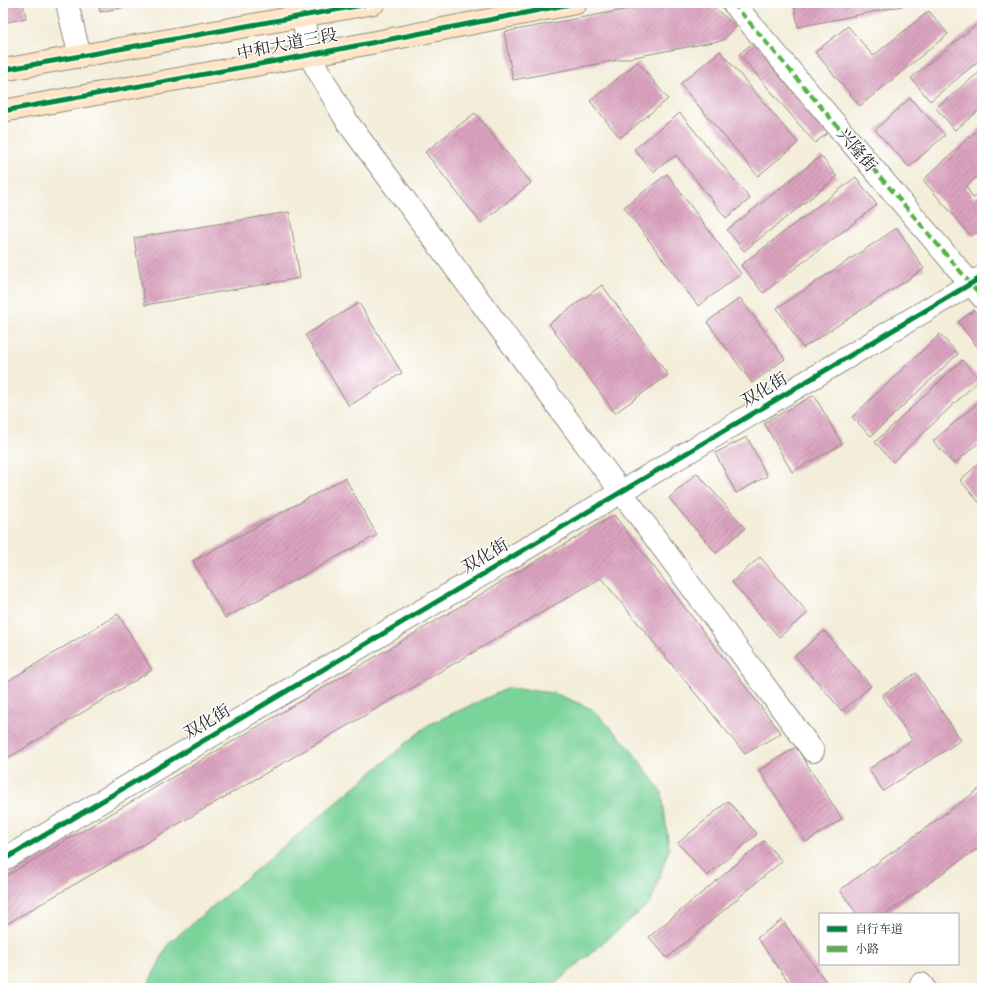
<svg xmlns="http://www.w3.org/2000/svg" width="985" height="991" viewBox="0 0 985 991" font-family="Cardo,'Noto Serif SC',serif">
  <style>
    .green { fill: #7ad399; stroke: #527f62 }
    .building { fill: url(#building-hatch) }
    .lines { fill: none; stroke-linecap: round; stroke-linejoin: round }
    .street-casing { stroke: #8f8c82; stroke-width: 24 }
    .secondary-casing { stroke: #8f8c82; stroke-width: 24 }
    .street { stroke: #fff; stroke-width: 22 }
    .secondary { stroke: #ffe4c6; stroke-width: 22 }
    .quiet { stroke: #56b246; stroke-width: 4; stroke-dasharray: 8 4; stroke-linecap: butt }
    .cycleway-casing { stroke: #fff; stroke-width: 8 }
    .cycleway { stroke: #00873e; stroke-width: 5 }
    .labels { text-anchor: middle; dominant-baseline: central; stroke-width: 3; stroke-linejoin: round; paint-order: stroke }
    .street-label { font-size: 17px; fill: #2b2b2b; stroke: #fff }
  </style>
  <defs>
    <pattern id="building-hatch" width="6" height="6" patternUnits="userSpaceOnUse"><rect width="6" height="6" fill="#dba3bf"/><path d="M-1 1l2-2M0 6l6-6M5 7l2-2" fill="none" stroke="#b2859b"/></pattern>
  </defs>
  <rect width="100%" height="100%" fill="#fff"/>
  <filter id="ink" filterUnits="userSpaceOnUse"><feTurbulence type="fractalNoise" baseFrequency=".025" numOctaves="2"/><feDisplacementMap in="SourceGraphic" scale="8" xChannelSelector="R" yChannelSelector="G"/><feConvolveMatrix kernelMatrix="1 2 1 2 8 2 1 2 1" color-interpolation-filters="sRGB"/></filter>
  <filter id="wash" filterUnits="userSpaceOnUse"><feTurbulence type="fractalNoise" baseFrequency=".012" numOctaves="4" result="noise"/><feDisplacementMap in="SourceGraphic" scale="16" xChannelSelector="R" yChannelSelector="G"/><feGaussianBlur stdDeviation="0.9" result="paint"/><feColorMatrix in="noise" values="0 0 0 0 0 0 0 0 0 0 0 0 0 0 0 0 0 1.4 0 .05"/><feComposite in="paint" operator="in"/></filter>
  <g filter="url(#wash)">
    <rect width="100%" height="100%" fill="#f3edd9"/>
    <path class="green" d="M508 688 554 693 592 709 630 748 662 793 669 849 651 902 550 988H150V980L169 943 428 725Z"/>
    <g id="blocks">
      <path class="building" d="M3 3H23L26 18 3 23Z
        M98 3H139V4L100 12Z
        M661 3H709L736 26 724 40 513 80 504 32Z
        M794 3H912V4L798 27Z
        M929 11 948 34 860 106 815 52 848 26 873 56Z
        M982 20V58L930 101 911 78Z
        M755 41 831 130 815 143 739 54Z
        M720 51 798 143 758 176 680 84Z
        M638 62 668 99 620 138 590 101Z
        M982 70V108L955 130 936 108Z
        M910 98 945 135 909 167 875 130Z
        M475 113 531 183 481 223 425 152Z
        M680 113 750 199 726 218 676 155 653 172 634 149Z
        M982 126V173L966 186 973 198 982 193V230L971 236 923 180Z
        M821 156 837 177 744 251 727 230Z
        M667 174 741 274 698 306 624 207Z
        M856 177 877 205 763 293 741 265Z
        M289 212 300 278 145 305 134 238Z
        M897 228 924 269 803 348 777 308Z
        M602 285 668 375 615 413 549 324Z
        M740 298 785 359 752 383 707 322Z
        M359 303 402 373 349 406 305 335Z
        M974 310 982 321V353L958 322Z
        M940 334 958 354 871 436 852 417Z
        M962 360 980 379 893 462 875 442Z
        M814 395 842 444 792 472 764 423Z
        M982 399V440L954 464 933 441Z
        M747 437 767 476 736 493 715 453Z
        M982 461V506L960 480Z
        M697 473 745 528 716 553 669 498Z
        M345 478 377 535 225 618 193 561Z
        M614 515 781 733 745 754 601 578 3 926V878Z
        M760 557 808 613 779 637 732 582Z
        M118 614 152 670 3 761V684Z
        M824 631 871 686 842 711 795 656Z
        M916 673 961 740 883 791 869 769 912 740 882 695Z
        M796 747 842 819 806 842 759 770Z
        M982 787V845L886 914H857L840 890Z
        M728 801 757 834 707 876 678 843Z
        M764 841 782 861 667 958 649 937Z
        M782 920 830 988H793L757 938Z"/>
    </g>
  </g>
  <g filter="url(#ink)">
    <use href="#blocks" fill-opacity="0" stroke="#8f8c82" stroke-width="1"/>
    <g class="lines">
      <defs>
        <path id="street" d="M67 3 80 57
          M733 3 982 297
          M303 16 309 55 348 123 813 751
          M3 860 982 277
          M921 984 924 988"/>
        <path id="secondary" d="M3 70 374 3
          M3 111 309 55 576 3"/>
      </defs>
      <use href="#street" class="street-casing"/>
      <use href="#secondary" class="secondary-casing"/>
      <use href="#street" class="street"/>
      <use href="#secondary" class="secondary"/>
      <path class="quiet" d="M733 3 982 297"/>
      <defs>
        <path id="cycleway" d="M3 70 374 3
          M3 111 309 55 576 3
          M3 860 982 277"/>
      </defs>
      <use href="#cycleway" class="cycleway-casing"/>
      <use href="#cycleway" class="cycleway"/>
    </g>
  </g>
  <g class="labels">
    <g class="street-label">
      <text transform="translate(287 44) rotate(-11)">中和大道三段</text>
      <text transform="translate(857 150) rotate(50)">兴隆街</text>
      <text transform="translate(764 390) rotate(-31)">双化街</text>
      <text transform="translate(485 556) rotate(-31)">双化街</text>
      <text transform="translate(207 722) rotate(-31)">双化街</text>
    </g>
  </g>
  <rect width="985" height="991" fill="none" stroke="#fff" stroke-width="16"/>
  <rect x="819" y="913" width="140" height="52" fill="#ffffff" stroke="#aaaaaa"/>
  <rect x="827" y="926" width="20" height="6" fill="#00873e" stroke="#aaaaaa"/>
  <text x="855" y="933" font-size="12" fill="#2b2b2b">自行车道</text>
  <rect x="827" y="946" width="20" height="6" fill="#56b246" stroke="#aaaaaa"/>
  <text x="855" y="953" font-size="12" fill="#2b2b2b">小路</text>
</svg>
